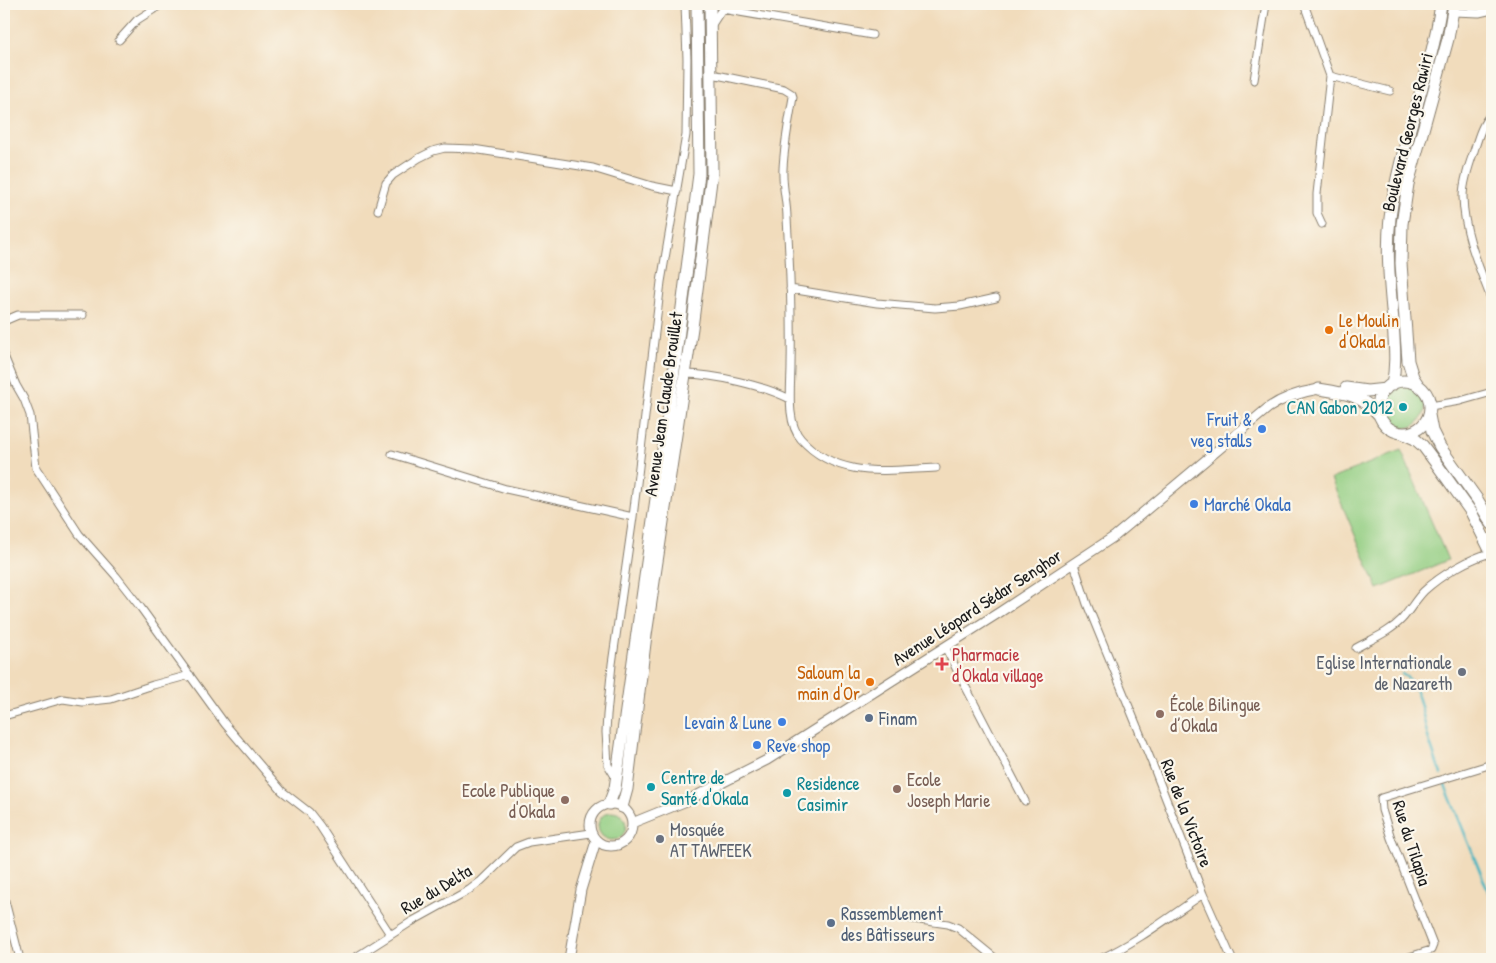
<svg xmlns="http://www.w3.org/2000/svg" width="1496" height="963" viewBox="0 0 1496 963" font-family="'Patrick Hand',sans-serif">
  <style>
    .green { fill: #92cd81; stroke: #57744e }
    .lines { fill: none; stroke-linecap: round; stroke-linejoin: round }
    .stream { stroke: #47b5c1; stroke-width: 2.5 }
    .minor-casing { stroke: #867c6c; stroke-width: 9 }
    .tertiary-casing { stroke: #867c6c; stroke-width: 11 }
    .primary-casing { stroke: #867c6c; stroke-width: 13 }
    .minor { stroke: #fff; stroke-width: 7 }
    .tertiary { stroke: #fff; stroke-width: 9 }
    .primary { stroke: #fff; stroke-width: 11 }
    .food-dot { fill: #e8710a; stroke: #fbf7ec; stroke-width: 2 }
    .culture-dot { fill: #0f9aa8; stroke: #fbf7ec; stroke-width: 2 }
    .shop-dot { fill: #3f7fe0; stroke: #fbf7ec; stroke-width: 2 }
    .health-dot { fill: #e0444e; stroke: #fbf7ec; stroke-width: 2 }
    .worship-dot { fill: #6b7280; stroke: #fbf7ec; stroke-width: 2 }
    .education-dot { fill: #8d6e63; stroke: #fbf7ec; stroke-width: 2 }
    .service-dot { fill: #5c6f8a; stroke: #fbf7ec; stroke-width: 2 }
    .labels { text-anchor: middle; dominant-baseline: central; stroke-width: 4.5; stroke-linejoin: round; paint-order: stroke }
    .street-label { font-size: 18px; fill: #1c1c1c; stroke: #fbf7ec }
    .food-label { font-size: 18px; fill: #c56008; stroke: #fbf7ec; text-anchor: start }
    .culture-label { font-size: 18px; fill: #0d838f; stroke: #fbf7ec; text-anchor: start }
    .shop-label { font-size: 18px; fill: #366cbe; stroke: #fbf7ec; text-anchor: end }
    .health-label { font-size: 18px; fill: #be3a42; stroke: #fbf7ec; text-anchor: start }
    .worship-label { font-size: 18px; fill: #5b616d; stroke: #fbf7ec; text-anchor: end }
    .education-label { font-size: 18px; fill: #785e54; stroke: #fbf7ec; text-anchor: start }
    .service-label { font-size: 18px; fill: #4e5e75; stroke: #fbf7ec; text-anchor: start }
  </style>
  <rect width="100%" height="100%" fill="#fbf7ec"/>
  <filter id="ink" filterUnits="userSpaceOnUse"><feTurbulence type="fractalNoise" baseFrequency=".02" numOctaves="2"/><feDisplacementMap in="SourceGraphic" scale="10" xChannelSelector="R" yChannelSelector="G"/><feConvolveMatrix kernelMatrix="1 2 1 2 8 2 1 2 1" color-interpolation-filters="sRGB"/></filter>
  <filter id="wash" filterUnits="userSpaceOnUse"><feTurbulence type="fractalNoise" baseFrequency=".0096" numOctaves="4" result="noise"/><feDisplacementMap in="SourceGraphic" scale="20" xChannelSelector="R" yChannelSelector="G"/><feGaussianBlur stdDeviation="1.12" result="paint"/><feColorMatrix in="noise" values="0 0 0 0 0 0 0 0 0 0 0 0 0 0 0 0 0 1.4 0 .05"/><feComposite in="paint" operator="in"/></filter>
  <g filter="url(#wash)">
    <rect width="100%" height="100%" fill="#f1dcbc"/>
    <path class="green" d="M1383 407a21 21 0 1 1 42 0a21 21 0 1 1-42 0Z
      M1401 450 1448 560 1378 589 1331 479Z
      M598 826a14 14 0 1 1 28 0a14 14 0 1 1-28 0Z"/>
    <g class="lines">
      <path class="stream" d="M1402 674C1420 683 1423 719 1428 737 1432 749 1436 761 1441 774
        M1445 785 1492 901"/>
    </g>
  </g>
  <g filter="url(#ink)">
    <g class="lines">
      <defs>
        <path id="minor" d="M1304 4 1330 76 1317 194V213L1322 224
          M722 9 872 35
          M1453 12 1479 13 1492 10
          M711 26 722 9 723 4
          M119 40 137 20 162 4
          M712 74 784 89 792 94 793 97C789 121 784 145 783 169 782 186 787 202 787 218 790 267 792 317 791 366 791 387 786 423 801 439 838 480 887 470 936 468
          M1330 76 1390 91
          M1254 80 1266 4
          M1492 113C1482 123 1478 138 1474 151 1469 165 1463 182 1463 197 1464 234 1479 267 1492 301
          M378 210 386 183 393 175 419 158 433 151 445 148 473 149 593 168 652 186 677 191
          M790 289 877 303 935 308 960 306 996 298
          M4 321 18 315H83
          M4 356 16 385 24 399 30 415 36 468 79 534 116 576 141 608 225 724 282 791 309 812 320 826 390 934
          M685 374C714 374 765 386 790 399
          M1430 406 1460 401 1492 392
          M392 454 506 489 633 517
          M1074 564 1087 604 1152 763 1203 894 1232 959
          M945 647 1025 801
          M1356 648C1372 639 1390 632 1402 619 1410 610 1416 599 1424 591 1440 576 1471 557 1492 553
          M4 716 63 699 83 702 111 699 153 685 190 675
          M616 778 608 765 606 732 607 715 612 664 633 517 661 282 686 135 687 59 685 4
          M4 897 20 959
          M906 918 948 924 958 928 996 959
          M353 959 411 922 469 890 481 881 516 847 529 842 591 833
          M1100 959C1137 942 1169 917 1203 894
          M1403 959 1431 950 1433 945 1391 838 1382 810 1381 798 1492 764"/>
        <path id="tertiary" d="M590 825a21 21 0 1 1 42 0a21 21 0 1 1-42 0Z
          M632 823 684 802 767 760 1000 612 1115 536 1268 408C1284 397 1300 392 1319 389
          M569 959 581 890 596 841"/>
        <path id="primary" d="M1378 407a26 26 0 1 1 52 0a26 26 0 1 1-52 0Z
          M1392 385C1397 363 1394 343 1393 321 1390 287 1386 252 1390 218 1399 145 1431 77 1441 4
          M1419 386 1413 377 1408 361 1401 263 1402 224 1408 184 1448 39 1454 4
          M1346 388 1367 391 1386 389
          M1319 389C1345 393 1362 395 1380 416
          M1429 415 1432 431 1440 447 1477 499 1492 524
          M1402 433 1415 439 1423 446 1438 466 1471 512 1492 554
          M609 804 615 788 672 386 699 174 697 4
          M622 807 627 789 646 635 692 328 712 173 710 4"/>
      </defs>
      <use href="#minor" class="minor-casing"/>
      <use href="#tertiary" class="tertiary-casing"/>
      <use href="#primary" class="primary-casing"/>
      <use href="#minor" class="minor"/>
      <use href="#tertiary" class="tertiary"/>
      <use href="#primary" class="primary"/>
    </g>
  </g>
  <g class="food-dot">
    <circle cx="1329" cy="330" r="5"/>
    <circle cx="870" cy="682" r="5"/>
  </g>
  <g class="culture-dot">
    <circle cx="1403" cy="407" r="5"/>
    <circle cx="651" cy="787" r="5"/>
    <circle cx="787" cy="793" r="5"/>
  </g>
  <g class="shop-dot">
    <circle cx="1262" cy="429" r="5"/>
    <circle cx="1194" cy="504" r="5"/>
    <circle cx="782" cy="722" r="5"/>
    <circle cx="757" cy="745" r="5"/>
  </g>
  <path class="health-dot" d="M939.5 656.5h5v5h5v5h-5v5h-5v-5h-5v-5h5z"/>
  <g class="worship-dot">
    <circle cx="1462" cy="672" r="5"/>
    <circle cx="660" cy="839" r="5"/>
  </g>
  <g class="education-dot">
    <circle cx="1160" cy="714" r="5"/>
    <circle cx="897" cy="789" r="5"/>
    <circle cx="565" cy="800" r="5"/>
  </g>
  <g class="service-dot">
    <circle cx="869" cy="718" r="5"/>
    <circle cx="831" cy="923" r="5"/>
  </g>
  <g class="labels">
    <g class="street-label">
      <text transform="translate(1407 132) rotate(-76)">Boulevard Georges Rawiri</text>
      <text transform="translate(663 404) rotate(-82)">Avenue Jean Claude Brouillet</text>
      <text transform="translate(977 607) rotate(-33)">Avenue Léopard Sédar Senghor</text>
      <text transform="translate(1187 813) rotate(69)">Rue de la Victoire</text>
      <text transform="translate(1412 843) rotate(72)">Rue du Tilapia</text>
      <text transform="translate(436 889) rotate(-31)">Rue du Delta</text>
    </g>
    <g class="food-label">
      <text x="1339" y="320">Le Moulin<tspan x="1339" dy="21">d'Okala</tspan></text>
      <text x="860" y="672" text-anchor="end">Saloum la<tspan x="860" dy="21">main d'Or</tspan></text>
    </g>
    <g class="culture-label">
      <text x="1393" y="407" text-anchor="end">CAN Gabon 2012</text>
      <text x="661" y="777">Centre de<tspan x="661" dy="21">Santé d'Okala</tspan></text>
      <text x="797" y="783">Residence<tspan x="797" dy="21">Casimir</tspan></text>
    </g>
    <g class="shop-label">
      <text x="1252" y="419">Fruit &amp;<tspan x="1252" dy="21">veg stalls</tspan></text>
      <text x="1204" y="504" text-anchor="start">Marché Okala</text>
      <text x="772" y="722">Levain &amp; Lune</text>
      <text x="767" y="745" text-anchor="start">Reve shop</text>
    </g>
    <g class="health-label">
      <text x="952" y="654">Pharmacie<tspan x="952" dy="21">d'Okala village</tspan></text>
    </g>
    <g class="worship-label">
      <text x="1452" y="662">Eglise Internationale<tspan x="1452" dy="21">de Nazareth</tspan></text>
      <text x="670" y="829" text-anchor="start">Mosquée<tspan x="670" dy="21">AT TAWFEEK</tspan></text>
    </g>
    <g class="education-label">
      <text x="1170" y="704">École Bilingue<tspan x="1170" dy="21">d’Okala</tspan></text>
      <text x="907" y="779">Ecole<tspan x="907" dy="21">Joseph Marie</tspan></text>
      <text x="555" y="790" text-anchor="end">Ecole Publique<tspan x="555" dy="21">d'Okala</tspan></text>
    </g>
    <g class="service-label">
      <text x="879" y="718">Finam</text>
      <text x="841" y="913">Rassemblement<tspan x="841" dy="21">des Bâtisseurs</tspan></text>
    </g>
  </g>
  <rect width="1496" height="963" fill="none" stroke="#fbf7ec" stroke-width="20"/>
</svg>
